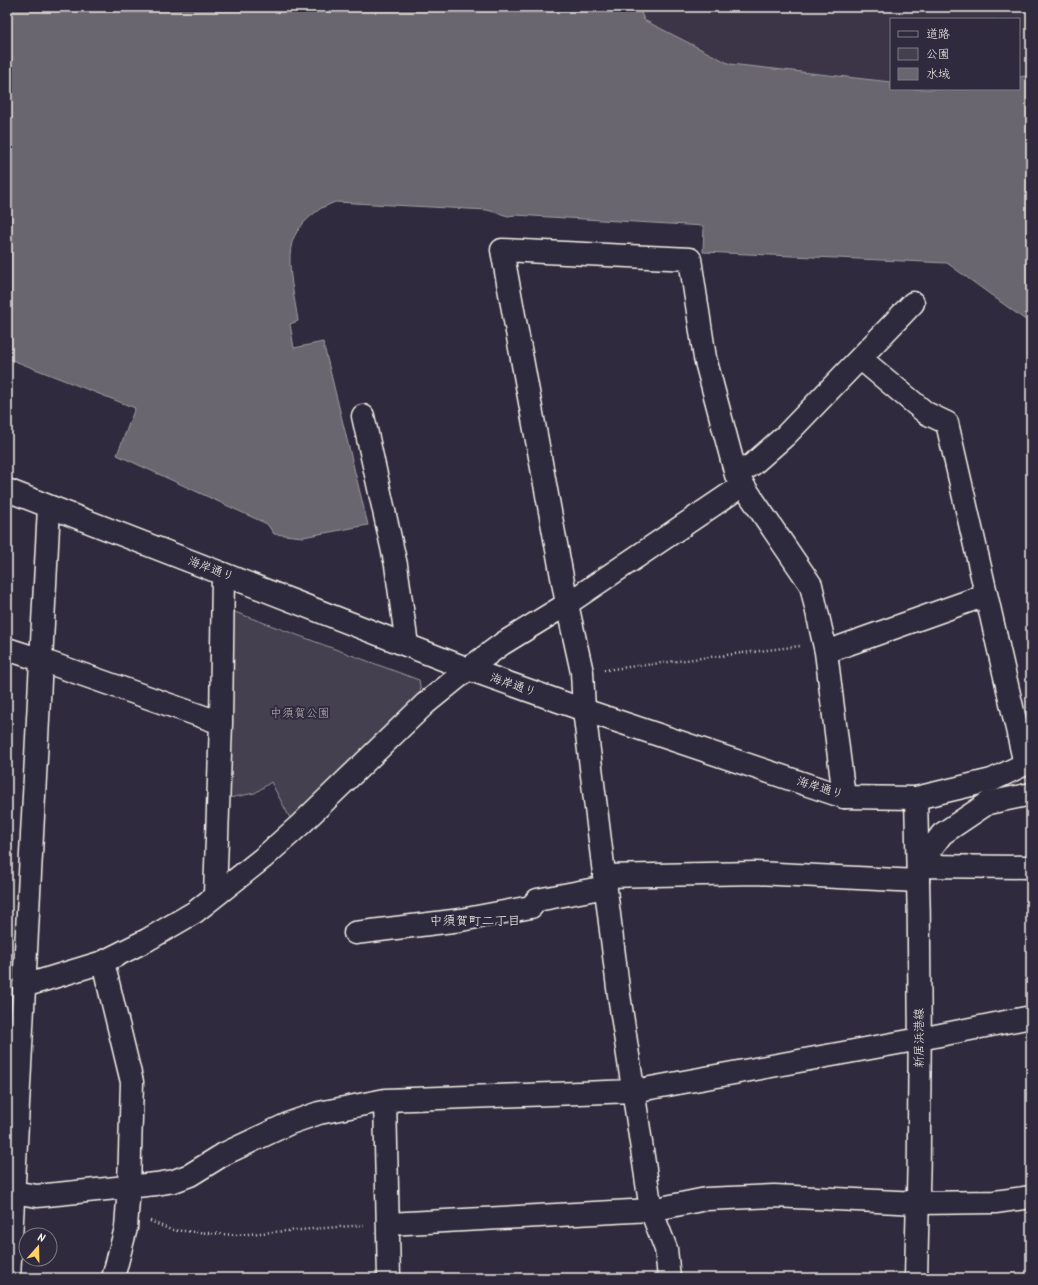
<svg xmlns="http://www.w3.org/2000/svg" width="1038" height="1285" viewBox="0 0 1038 1285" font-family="Kalam,'Klee One',sans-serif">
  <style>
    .built { fill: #3b3647 }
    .green { fill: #454050; stroke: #9c989c }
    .water { fill: #6a6670; stroke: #a19ea0 }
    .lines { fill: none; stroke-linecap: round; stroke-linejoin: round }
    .minor-casing { stroke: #f4f1e8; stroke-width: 25 }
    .tertiary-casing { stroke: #f4f1e8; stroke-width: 25 }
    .secondary-casing { stroke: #f4f1e8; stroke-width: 25 }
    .path { stroke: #f4f1e8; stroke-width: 2.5; stroke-dasharray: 1 3; stroke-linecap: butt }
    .minor { stroke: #2f2a3d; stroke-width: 22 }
    .tertiary { stroke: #2f2a3d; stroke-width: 22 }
    .secondary { stroke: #2f2a3d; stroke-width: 22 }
    .labels { text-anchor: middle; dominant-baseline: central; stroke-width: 4; stroke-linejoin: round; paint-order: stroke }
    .street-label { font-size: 12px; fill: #f4f1e8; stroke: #2f2a3d }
    .park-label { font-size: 12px; fill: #b7b3b3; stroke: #2f2a3d }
    .neighbourhood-label { font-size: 13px; fill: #f4f1e8; stroke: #2f2a3d }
  </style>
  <rect width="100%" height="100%" fill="#2f2a3d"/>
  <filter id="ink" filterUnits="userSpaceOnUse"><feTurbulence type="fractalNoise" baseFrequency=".025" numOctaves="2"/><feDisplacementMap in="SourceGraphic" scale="8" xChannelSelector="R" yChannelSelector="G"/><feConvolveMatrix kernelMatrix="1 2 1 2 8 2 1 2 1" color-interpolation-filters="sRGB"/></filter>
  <g filter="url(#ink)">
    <path class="built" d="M639 7H1031V75L1019 77V19H891V82L730 64 644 20Z"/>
    <path class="green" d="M232 611 419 680 422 698 291 820 271 782 255 793 224 799Z"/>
    <path class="water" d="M7 7H639L644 20 730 64 891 82V89H1019V77L1031 75V324L947 263 703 252 704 226 515 215 508 216 487 210 335 202C329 205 321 207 316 212 305 220 293 233 291 247 287 268 295 299 298 321L290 324 294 348 323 342 368 525 303 537 274 534 267 524 117 455 135 408 7 358Z"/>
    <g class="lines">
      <defs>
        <path id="minor" d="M860 358 926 413 947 423 1025 764
          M363 416 396 565 407 645
          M736 475 753 464 786 435 913 303
          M743 485 811 585 826 652 844 797
          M826 652 986 595
          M41 660 221 723
          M918 866 942 834 988 803 1031 794
          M918 866 1031 867
          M604 876 755 873 918 881
          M215 895 221 723 223 574
          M355 933 461 920 531 907 537 900 606 887
          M103 962 132 1082 129 1186 126 1228 113 1278
          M24 986 103 962 147 940 195 912 263 858 301 824 425 704 468 669 502 644 567 604 743 485 736 475 705 358 690 259 502 250 567 604 582 672 584 710 618 988 651 1210 666 1249 669 1278
          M385 1100 389 1278
          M7 1193 13 1192 37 1196 156 1184 174 1181 190 1175 224 1154 290 1123 319 1113 385 1100 634 1091 920 1039 1031 1017
          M388 1224 651 1210 706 1199 774 1196 918 1203 995 1202 1031 1197"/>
        <path id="tertiary" d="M7 490 468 669 584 710 844 797 916 798 992 780 1025 764 1031 763
          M7 649 41 660
          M9 1278 49 507"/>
        <path id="secondary" d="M916 798C921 958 921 1118 916 1278"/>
      </defs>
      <use href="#minor" class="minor-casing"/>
      <use href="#tertiary" class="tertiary-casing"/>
      <use href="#secondary" class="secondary-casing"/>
      <path class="path" d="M604 670 800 646
        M150 1221 171 1230 235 1235 364 1225"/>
      <use href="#minor" class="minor"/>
      <use href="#tertiary" class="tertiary"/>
      <use href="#secondary" class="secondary"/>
    </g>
  </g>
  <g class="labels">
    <g class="street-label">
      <text transform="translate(211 569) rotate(21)">海岸通り</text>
      <text transform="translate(513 685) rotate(19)">海岸通り</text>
      <text transform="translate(820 788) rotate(17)">海岸通り</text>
      <text transform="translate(919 1038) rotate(-90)">新居浜港線</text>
    </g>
    <g class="park-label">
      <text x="300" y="713">中須賀公園</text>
    </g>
    <g class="neighbourhood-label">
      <text x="475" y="921">中須賀町二丁目</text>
    </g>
  </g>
  <rect width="1038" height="1285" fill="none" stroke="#2f2a3d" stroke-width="24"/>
  <rect x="12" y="12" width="1014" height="1261" fill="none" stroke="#f4f1e8" stroke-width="1.5" filter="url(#ink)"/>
  <rect x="890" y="18" width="130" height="72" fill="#2f2a3d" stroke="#7e7a81"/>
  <rect x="898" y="31" width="20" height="6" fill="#2f2a3d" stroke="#7e7a81"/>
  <text x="926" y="38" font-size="12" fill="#f4f1e8">道路</text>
  <rect x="898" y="48" width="20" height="12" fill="#454050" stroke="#7e7a81"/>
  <text x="926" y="58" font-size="12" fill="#f4f1e8">公園</text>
  <rect x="898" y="68" width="20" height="12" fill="#6a6670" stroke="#7e7a81"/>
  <text x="926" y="78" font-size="12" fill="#f4f1e8">水域</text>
  <g transform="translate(38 1247) rotate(20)"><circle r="19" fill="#2f2a3d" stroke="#7e7a81"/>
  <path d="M0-3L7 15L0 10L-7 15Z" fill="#ffd166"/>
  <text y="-6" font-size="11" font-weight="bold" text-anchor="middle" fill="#f4f1e8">N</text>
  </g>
</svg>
